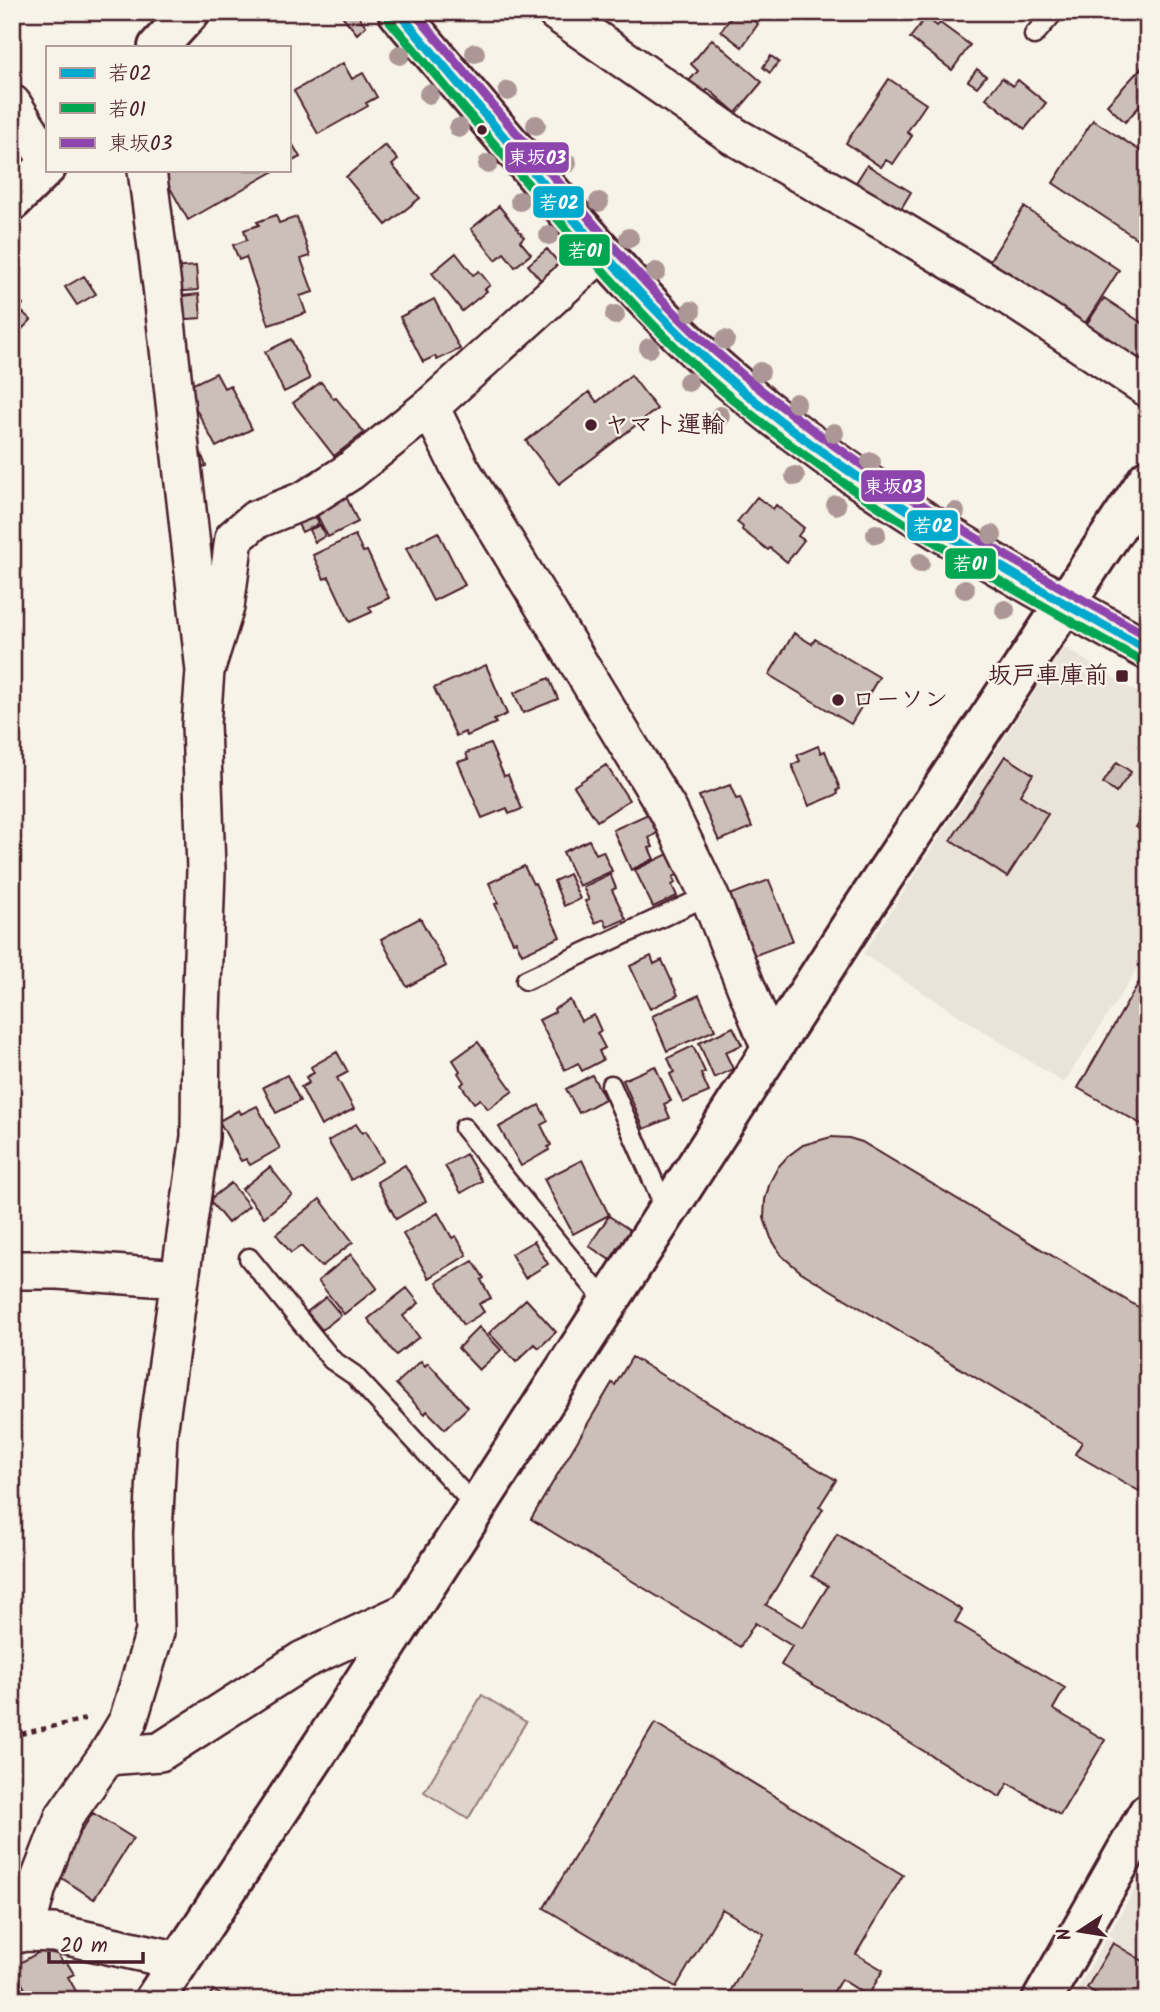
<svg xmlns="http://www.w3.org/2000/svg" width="1160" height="2012" viewBox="0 0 1160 2012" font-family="Kalam,'Klee One',sans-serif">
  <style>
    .built { fill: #eae3da }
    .garden { fill: #ded4cc; stroke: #947a7c; stroke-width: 2 }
    .building { fill: #ccbfb9; stroke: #4a1f2b; stroke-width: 2 }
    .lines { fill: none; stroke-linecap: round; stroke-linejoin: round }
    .service-casing { stroke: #4a1f2b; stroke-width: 23 }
    .minor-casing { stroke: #4a1f2b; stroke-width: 42 }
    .tertiary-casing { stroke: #4a1f2b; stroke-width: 44 }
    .secondary-casing { stroke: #4a1f2b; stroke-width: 44 }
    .path { stroke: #4a1f2b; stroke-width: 4.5; stroke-dasharray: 5 5; stroke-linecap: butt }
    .service { stroke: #f7f3e8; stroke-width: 18 }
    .minor { stroke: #f7f3e8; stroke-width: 37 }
    .tertiary { stroke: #f7f3e8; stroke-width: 38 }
    .secondary { stroke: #f7f3e8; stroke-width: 38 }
    .bus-1-casing { stroke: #f7f3e8; stroke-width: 14 }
    .bus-2-casing { stroke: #f7f3e8; stroke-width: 14 }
    .bus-3-casing { stroke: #f7f3e8; stroke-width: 14 }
    .bus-1 { stroke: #00a9ce; stroke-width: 9 }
    .bus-2 { stroke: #00a651; stroke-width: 9 }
    .bus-3 { stroke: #8e44ad; stroke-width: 9 }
    .tree { fill: #ac9796 }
    .bus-dot { fill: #4a1f2b; stroke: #f7f3e8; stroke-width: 2.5 }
    .labels { text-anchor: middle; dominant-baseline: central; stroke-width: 5; stroke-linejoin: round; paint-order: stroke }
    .poi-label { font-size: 24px; font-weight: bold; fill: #4a1f2b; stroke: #f7f3e8; text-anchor: start }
    .line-badge { stroke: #f7f3e8; stroke-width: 2.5 }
    .badge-label { font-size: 19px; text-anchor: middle; font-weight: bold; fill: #fff }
  </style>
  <rect width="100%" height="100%" fill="#f7f3e8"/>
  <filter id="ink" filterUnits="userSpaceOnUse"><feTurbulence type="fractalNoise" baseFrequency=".0143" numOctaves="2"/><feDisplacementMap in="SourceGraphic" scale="14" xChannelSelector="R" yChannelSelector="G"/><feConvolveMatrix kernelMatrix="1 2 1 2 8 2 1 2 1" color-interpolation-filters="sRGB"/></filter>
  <g filter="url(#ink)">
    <path class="built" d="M1064 647 1148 699V952L1064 1083 863 954Z
      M1148 1866V2000H1071Z"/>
    <path class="garden" d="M482 1695 526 1722 468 1819 424 1792Z"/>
    <path class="building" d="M339 12H355L366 26 357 34Z
      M735 12H743L758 24 742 47 721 31Z
      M926 17 937 26 940 23 970 45 952 70 910 38Z
      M712 39 762 82 736 113 708 89 703 95 688 82 698 71 691 64Z
      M771 56 779 62 770 73 763 67Z
      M343 63 352 79 363 73 377 97 366 103 368 106 318 134 294 91Z
      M1141 68 1148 75V97L1125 122 1107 105Z
      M977 69 986 76 977 87 968 81Z
      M1002 78 1013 86 1018 80 1046 103 1025 129 986 98Z
      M889 79 926 104 907 132 912 136 893 164 886 160 881 167 846 143Z
      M1093 120 1148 156V246L1053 183Z
      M289 138 300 157 289 163Z
      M385 145 398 160 392 165 420 198 386 225 346 177Z
      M867 165 911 192 896 217 852 189Z
      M163 170H276L188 220 164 177Z
      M499 206 524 237 520 241 531 254 515 267 504 253 496 260 471 229Z
      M1024 207 1119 270 1082 328 987 265Z
      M276 215 279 223 297 217 310 256 301 259 313 292 300 296 306 313 269 325 246 257 239 260 233 245 247 240 244 230 259 225 257 222Z
      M547 249 563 268 544 284 528 265Z
      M456 253 473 275 479 271 490 285 485 289 487 291 462 311 432 273Z
      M196 266 198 290 172 292 171 268Z
      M84 276 96 294 77 305 65 287Z
      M12 293 23 304 19 309 31 320 12 339Z
      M199 294 201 318 175 320 173 297Z
      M1104 298 1148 327V371L1084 328Z
      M434 299 460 349 437 360 435 356 423 362 400 317Z
      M291 339 310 379 284 392 265 352Z
      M216 373 224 388 230 385 252 429 216 447 185 388Z
      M631 375 657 409 559 484 526 441 589 392 597 402Z
      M321 382 334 399 336 398 364 433 334 456 293 403Z
      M201 453 206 466 195 470 190 456Z
      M344 492 358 522 328 537 313 507Z
      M757 497 773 509 776 505 804 528 798 536 804 540 787 562 770 548 768 550 742 530 743 527 737 522Z
      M313 510 319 524 302 532 295 518Z
      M320 525 325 536 315 542 309 530Z
      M438 532 465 585 433 601 406 548Z
      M355 535 363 552 367 551 389 598 369 607 372 612 350 622 329 577 324 579 313 555Z
      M794 633 812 644 815 639 879 677 851 724 769 675Z
      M486 665 507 714 494 720 496 723 467 736 465 732 456 736 434 688Z
      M549 678 558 699 523 713 514 693Z
      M490 744 504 776 508 775 522 809 509 814 507 808 482 818 458 762 468 759 466 753Z
      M818 746 821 753 825 751 840 789 837 790 838 794 809 806 792 765 800 761 797 755Z
      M1005 756 1033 774 1020 795 1048 814 1007 877 951 840Z
      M1117 762 1131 772 1116 793 1103 783Z
      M606 765 629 800 597 821 574 786Z
      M730 785 736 799 740 798 752 827 719 841 699 796Z
      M1148 809V835L1136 827Z
      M648 814 657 833 649 838 653 847 649 848 654 859 631 870 613 830Z
      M589 840 596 854 603 851 612 871 579 886 563 852Z
      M670 853 679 874 673 877 675 883 672 885 677 896 653 907 635 870Z
      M524 866 533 884 535 883 560 937 522 954 516 941 513 942 495 904 498 903 489 883Z
      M569 874 580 899 564 906 554 881Z
      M610 874 616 888 612 890 626 919 607 927 604 919 595 923 585 901 589 900 583 887Z
      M769 880 793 941 750 957 727 896Z
      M420 918 446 966 407 987 381 939Z
      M651 956 654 964 662 960 678 995 650 1009 630 966Z
      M1146 970 1148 972V1128L1078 1088Z
      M699 995 715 1030 667 1051 652 1016Z
      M570 1000 581 1021 594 1015 601 1031 597 1033 605 1048 599 1051 603 1060 582 1071 578 1063 565 1070 539 1020 555 1012 554 1009Z
      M733 1027 742 1045 725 1052 733 1069 714 1078 699 1043Z
      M478 1042 513 1091 488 1109 480 1099 474 1103 461 1085 464 1082 458 1073 460 1071 453 1060Z
      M693 1046 705 1072 701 1074 709 1092 683 1103 670 1074 674 1072 668 1058Z
      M337 1052 348 1072 337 1078 354 1109 321 1126 301 1087 309 1083 306 1077 314 1073 311 1067Z
      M655 1066 671 1101 664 1104 670 1118 644 1129 623 1080Z
      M287 1075 300 1101 276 1113 263 1087Z
      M592 1075 605 1099 579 1113 566 1089Z
      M539 1105 548 1121 541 1125 551 1145 548 1147 549 1150 521 1166 499 1127Z
      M257 1106 280 1148 250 1165 246 1159 241 1161 219 1121 239 1110 241 1114Z
      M356 1124 362 1133 366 1131 383 1161 351 1180 328 1141Z
      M831 1137 849 1138 862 1142 1148 1313V1480L1139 1491 1075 1454 1082 1442 801 1272 782 1256 771 1238 764 1218 765 1200 770 1182 778 1167 788 1156 803 1145Z
      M466 1154 482 1181 461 1193 445 1166Z
      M582 1160 609 1215 573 1234 544 1179Z
      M405 1165 426 1201 396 1219 377 1182Z
      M270 1167 292 1195 264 1217 242 1189Z
      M231 1183 249 1206 228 1223 209 1200Z
      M320 1199 353 1242 321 1267 301 1246 291 1253 276 1234Z
      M438 1213 452 1238 456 1236 467 1255 429 1278 403 1234Z
      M609 1216 630 1230 610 1260 589 1246Z
      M534 1241 548 1264 525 1278 511 1254Z
      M351 1254 377 1288 344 1314 318 1281Z
      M473 1261 484 1278 481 1280 491 1298 479 1304 484 1312 463 1325 437 1282Z
      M407 1288 419 1303 403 1316 419 1337 396 1355 368 1319Z
      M326 1297 341 1315 322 1330 307 1312Z
      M526 1299 556 1332 539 1348 535 1344 516 1362 489 1333Z
      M479 1327 501 1350 479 1370 458 1348Z
      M632 1357 836 1480 819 1507 823 1509 766 1605 803 1627 828 1586 812 1576 837 1534 962 1610 955 1622 1065 1688 1053 1709 1105 1740 1060 1815 1008 1783 1000 1797 781 1665 792 1646 755 1623 740 1647 531 1519 612 1383 615 1385Z
      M421 1361 425 1366 428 1363 468 1407 445 1429 427 1411 425 1414 396 1384Z
      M655 1723 903 1875 856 1954 883 1970 868 1996 841 1979 829 2000H725L764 1934 722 1909 676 1987 544 1908Z
      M93 1813 133 1838 94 1899 54 1873Z
      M1113 1943 1148 1964V2000H1107L1087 1988Z
      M50 1946 53 1952 55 1950 63 1963 66 1961 74 1974 68 1977 81 2000H31L13 1967Z
      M213 1990 229 2000H207Z"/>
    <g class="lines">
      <defs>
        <path id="service" d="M1034 35 1054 12
          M526 980 709 895
          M611 1085 666 1210
          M464 1128 606 1302
          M249 1258 332 1360 354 1375 476 1507"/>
        <path id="minor" d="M556 12 734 136 903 232 1001 291 1148 388
          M12 104 47 158
          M147 170 162 286 205 671 225 607 234 538 255 520 305 500 349 472 430 407
          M601 252 430 407 460 468 669 812 709 895 771 1049
          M12 1270H58L180 1279
          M107 1756 160 1752 303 1660 411 1610
          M25 1932 37 1887 64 1817 107 1756 128 1721 155 1632 153 1534 158 1434 200 1137 201 1015 206 870 201 724 205 671
          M12 1935 25 1932 54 1933 180 1961"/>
        <path id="tertiary" d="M398 12C446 69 494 125 542 182 594 243 647 305 707 360 839 479 993 565 1148 650
          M154 2000 350 1703 853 923 1148 479
          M1042 2000 1148 1813"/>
        <path id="secondary" d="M158 47 190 12
          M12 201 47 166"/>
      </defs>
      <use href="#service" class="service-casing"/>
      <use href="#minor" class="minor-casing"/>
      <use href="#tertiary" class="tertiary-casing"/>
      <use href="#secondary" class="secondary-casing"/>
      <path class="path" d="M12 1736 90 1718"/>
      <use href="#service" class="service"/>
      <use href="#minor" class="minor"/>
      <use href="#tertiary" class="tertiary"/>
      <use href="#secondary" class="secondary"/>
      <defs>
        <path id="bus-1" d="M398 12C449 73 501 133 552 194 601 251 651 309 707 360 839 478 994 565 1148 650"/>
        <path id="bus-2" d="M389 20C433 72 478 125 522 177 578 243 634 309 697 368 829 488 987 575 1142 661"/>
        <path id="bus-3" d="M414 12C464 71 514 131 565 190 612 246 661 303 716 352 846 467 997 553 1148 636"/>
      </defs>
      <use href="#bus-1" class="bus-1-casing"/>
      <use href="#bus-2" class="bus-2-casing"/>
      <use href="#bus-3" class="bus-3-casing"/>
      <use href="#bus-1" class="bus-1"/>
      <use href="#bus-2" class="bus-2"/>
      <use href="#bus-3" class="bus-3"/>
    </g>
    <g class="tree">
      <circle cx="475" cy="53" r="10"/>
      <circle cx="400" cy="55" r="10"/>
      <circle cx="508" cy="91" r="10"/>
      <circle cx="429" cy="94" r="10"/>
      <circle cx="536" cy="125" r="10"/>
      <circle cx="459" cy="128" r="10"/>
      <circle cx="567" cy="163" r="10"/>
      <circle cx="488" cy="164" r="10"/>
      <circle cx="520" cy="201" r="10"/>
      <circle cx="599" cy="202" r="10"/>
      <circle cx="549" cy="235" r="10"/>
      <circle cx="629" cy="238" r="10"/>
      <circle cx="656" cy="272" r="10"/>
      <circle cx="691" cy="311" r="10"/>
      <circle cx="615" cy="315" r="10"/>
      <circle cx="725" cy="340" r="10"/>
      <circle cx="649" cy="348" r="10"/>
      <circle cx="760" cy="372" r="10"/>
      <circle cx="688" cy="382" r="10"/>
      <circle cx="796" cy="403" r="10"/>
      <circle cx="720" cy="416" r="10"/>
      <circle cx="834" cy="433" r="10"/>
      <circle cx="871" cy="462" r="10"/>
      <circle cx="795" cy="476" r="10"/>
      <circle cx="912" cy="487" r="10"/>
      <circle cx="836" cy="505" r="10"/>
      <circle cx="955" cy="512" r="10"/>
      <circle cx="876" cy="534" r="10"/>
      <circle cx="992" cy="535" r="10"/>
      <circle cx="920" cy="563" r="10"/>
      <circle cx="965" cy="589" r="10"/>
      <circle cx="1005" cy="610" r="10"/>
    </g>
  </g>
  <g class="bus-dot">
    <circle cx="482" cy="130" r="6"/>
    <circle cx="591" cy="425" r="7"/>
    <rect x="1115" y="669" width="14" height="14" rx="3.5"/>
    <circle cx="838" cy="700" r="7"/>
  </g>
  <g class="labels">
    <g class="poi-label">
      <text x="605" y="425">ヤマト運輸</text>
      <text x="1108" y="676" text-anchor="end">坂戸車庫前</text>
      <text x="852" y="700">ローソン</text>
    </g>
  </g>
  <g class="line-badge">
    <rect x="504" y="141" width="66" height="33" rx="7" fill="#8e44ad"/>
    <rect x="532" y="185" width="53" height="34" rx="7" fill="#00a9ce"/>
    <rect x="558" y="233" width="53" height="34" rx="7" fill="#00a651"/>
    <rect x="860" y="469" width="66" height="34" rx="7" fill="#8e44ad"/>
    <rect x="906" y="509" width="53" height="33" rx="7" fill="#00a9ce"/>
    <rect x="944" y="547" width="53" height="33" rx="7" fill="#00a651"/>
  </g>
  <g class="badge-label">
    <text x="537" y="164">東坂03</text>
    <text x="559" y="209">若02</text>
    <text x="585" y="257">若01</text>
    <text x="893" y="493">東坂03</text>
    <text x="933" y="532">若02</text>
    <text x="970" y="570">若01</text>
  </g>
  <rect width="1160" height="2012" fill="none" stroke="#f7f3e8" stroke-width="42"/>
  <rect x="21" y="21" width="1118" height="1970" fill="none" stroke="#4a1f2b" stroke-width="2.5" filter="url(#ink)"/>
  <rect x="46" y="46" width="245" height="126" fill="#f7f3e8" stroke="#b29e9c" stroke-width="2"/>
  <rect x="60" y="68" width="35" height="10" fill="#00a9ce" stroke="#b29e9c" stroke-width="2"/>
  <text x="108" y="80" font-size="21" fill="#4a1f2b">若02</text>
  <rect x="60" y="103" width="35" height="10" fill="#00a651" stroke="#b29e9c" stroke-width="2"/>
  <text x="108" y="116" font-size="21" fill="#4a1f2b">若01</text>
  <rect x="60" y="138" width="35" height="10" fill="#8e44ad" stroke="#b29e9c" stroke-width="2"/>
  <text x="108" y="150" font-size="21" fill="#4a1f2b">東坂03</text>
  <g transform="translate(1080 1931) rotate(258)" stroke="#f7f3e8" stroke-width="5" paint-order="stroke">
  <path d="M0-5L12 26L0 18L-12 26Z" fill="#4a1f2b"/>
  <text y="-10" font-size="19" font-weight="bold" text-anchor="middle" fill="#4a1f2b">N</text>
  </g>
  <path d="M49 1952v10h94v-10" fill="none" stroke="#4a1f2b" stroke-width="3.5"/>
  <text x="60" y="1952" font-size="21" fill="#4a1f2b" stroke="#f7f3e8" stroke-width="5" paint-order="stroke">20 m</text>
</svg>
